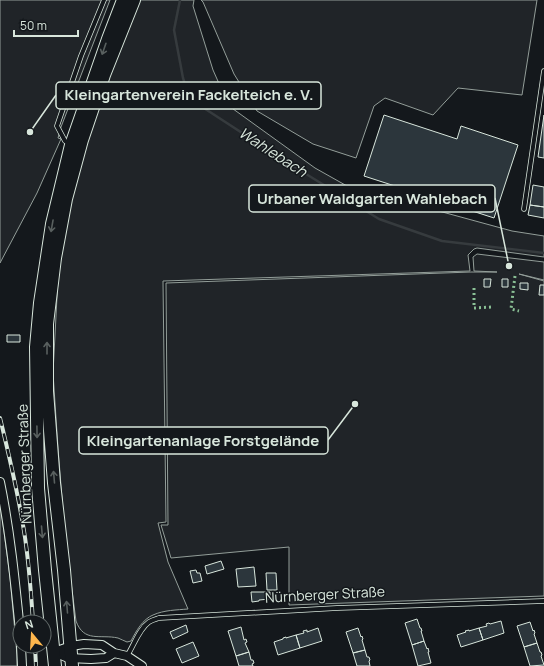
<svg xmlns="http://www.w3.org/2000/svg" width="544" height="666" viewBox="0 0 544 666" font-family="Manrope,sans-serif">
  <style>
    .green { fill: #202428; stroke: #939e99 }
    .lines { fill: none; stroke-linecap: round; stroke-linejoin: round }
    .stream { stroke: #363b3e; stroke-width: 2.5 }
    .building { fill: #2c363c; stroke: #d8e6dc }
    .lane-casing { stroke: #d8e6dc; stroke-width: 5.5 }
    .street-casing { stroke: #d8e6dc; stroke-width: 10 }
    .primary-casing { stroke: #d8e6dc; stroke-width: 14 }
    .lane { stroke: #14181c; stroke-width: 4 }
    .street { stroke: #14181c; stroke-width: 8 }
    .primary { stroke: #14181c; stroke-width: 12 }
    .rail-casing { stroke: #d8e6dc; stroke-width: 4 }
    .rail { stroke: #14181c; stroke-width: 2.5; stroke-dasharray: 8; stroke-linecap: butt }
    .hedge { stroke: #8ac095; stroke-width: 3; stroke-dasharray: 2 3; stroke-linecap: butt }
    .oneway { stroke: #59605f }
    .labels { text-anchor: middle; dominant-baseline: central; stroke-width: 3; stroke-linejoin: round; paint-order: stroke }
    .street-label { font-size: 14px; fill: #d8e6dc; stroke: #14181c }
    .water-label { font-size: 15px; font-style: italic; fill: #d8e6dc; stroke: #14181c }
    .leader { fill: none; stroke: #d8e6dc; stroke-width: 1.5 }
    .callout-dot { fill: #d8e6dc; stroke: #14181c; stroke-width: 1.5 }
    .callout { fill: #14181c; stroke: #d8e6dc; stroke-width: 1.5 }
    .callout-label { font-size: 15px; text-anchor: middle; font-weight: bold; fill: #d8e6dc }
  </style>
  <rect width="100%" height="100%" fill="#14181c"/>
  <path class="green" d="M0 0H110L61 127 58 138 61 139 37 193 0 263Z
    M140 0H194L193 6 213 70 229 106 315 168 347 186 512 231 544 236V257L477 248 474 249 468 255 470 271 163 281 166 522 158 523 168 562 188 609C177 610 164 610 153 615 143 619 136 631 131 641L127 642C124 641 121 639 118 638 100 634 84 643 76 621L65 536 58 448 53 373 58 278 68 213 86 138 108 78Z
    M201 0H537L522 95 458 88 433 115 385 98 374 106 356 158 313 144 257 111 234 74 203 2Z
    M477 254 544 262V280L519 274 544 281V596L289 605V547L171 558 161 525H168L166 283 471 272H497L474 271 473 257Z
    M0 502 10 577 17 655V666H0Z"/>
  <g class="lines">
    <path class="stream" d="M180 0 174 30 183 78 190 99 285 161 379 219 442 241 544 253"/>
  </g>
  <path class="building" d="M384 115 457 139 461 126 518 145 494 218 364 176Z
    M544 115V158L538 157Z
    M533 185 544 187V207L530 205Z
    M530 205 544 207V218L528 215Z
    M484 279H491L490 287H484Z
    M502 279H508V287H502Z
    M520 283H528V290L520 289Z
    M540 285H544V295H539Z
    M7 335H20V342H7Z
    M221 561 224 569 207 574 205 566Z
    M254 567 256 586 238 587 236 569Z
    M196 570 197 573H200L202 581 193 583 190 571Z
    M266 573H276L277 590H267Z
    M251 592H270V599L259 600V601L252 602Z
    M417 619 420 628H421L422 631H421L424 641 412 645 405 623Z
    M501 621 504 633 483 640 479 628 487 626 486 624 489 623 490 624Z
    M530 622 533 631 534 630 535 633 534 634 537 643 524 647 517 626Z
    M186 625 188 632 173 639 170 632Z
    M241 627 244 640 246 639 247 642 245 643 249 652 236 656 228 631Z
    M318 628 322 641 300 648 296 635 304 633 303 631 307 630V632Z
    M358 628 361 637 362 636 363 639 362 640 365 650 353 653 346 632Z
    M479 628 483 640 461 647 457 635 466 632 465 631 469 630V631Z
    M296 635 300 648 278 655 274 642 283 639V638L286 637V638Z
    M424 641 427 649 428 648 429 652H428L431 663 418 666 412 645Z
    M193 642 199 656 182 663 176 649Z
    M537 643 540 652H541L542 655 541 656 544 665 530 666 524 647Z
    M365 650 367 657H369L370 660 369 661 370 666H357L353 653Z
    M249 652 251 660H253L254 663 252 664 253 666H239L236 656Z"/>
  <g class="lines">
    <defs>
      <path id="lane" d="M70 144 65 141 57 126 81 56 104 0
        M524 209 544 71
        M127 656C134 645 139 629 149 622 152 620 156 619 159 618L337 608 544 601"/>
      <path id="street" d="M0 482C10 531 15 581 20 631
        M21 646 22 666
        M54 652 71 646 84 644 102 645 114 653 127 656 142 666
        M54 652 68 658 91 659 106 658 114 653"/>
      <path id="primary" d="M55 666 45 570 38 488 36 347 40 303 52 224 71 145 108 39 123 0
        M72 666 64 570 54 483 47 391V324L55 258 66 199 82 140 104 75 134 0"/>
    </defs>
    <use href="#lane" class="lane-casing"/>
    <use href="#street" class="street-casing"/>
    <use href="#primary" class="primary-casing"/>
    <use href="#lane" class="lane"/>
    <use href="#street" class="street"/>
    <use href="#primary" class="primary"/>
    <defs>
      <path id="rail" d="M0 418C9 455 18 493 24 531 29 561 31 592 33 622
        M35 646 36 666"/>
    </defs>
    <use href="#rail" class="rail-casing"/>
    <use href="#rail" class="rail"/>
    <path class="hedge" d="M515 276 511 309 519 311
      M474 288V308L492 307"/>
  </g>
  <defs><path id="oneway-shaft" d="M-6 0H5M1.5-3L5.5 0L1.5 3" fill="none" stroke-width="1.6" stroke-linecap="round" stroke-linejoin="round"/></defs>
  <g class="oneway">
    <use href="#oneway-shaft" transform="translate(104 49) rotate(109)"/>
    <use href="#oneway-shaft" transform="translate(52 226) rotate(100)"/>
    <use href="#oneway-shaft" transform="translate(47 348) rotate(-90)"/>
    <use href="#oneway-shaft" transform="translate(37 432) rotate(89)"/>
    <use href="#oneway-shaft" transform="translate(54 477) rotate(-95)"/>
    <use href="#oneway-shaft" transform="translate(42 532) rotate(85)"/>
    <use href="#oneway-shaft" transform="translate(67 607) rotate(-95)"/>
  </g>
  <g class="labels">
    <g class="street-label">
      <text transform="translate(24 464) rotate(-92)">Nürnberger Straße</text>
      <text transform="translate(325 594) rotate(-3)">Nürnberger Straße</text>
    </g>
    <g class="water-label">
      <text transform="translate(273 152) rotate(33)">Wahlebach</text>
    </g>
  </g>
  <path class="leader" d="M30 132L56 95M509 266L495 198M355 404L328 440"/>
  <g class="callout-dot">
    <circle cx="30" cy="132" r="4"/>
    <circle cx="509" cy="266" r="4"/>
    <circle cx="355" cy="404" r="4"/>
  </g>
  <g class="callout">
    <rect x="56" y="82" width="265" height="27" rx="4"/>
    <rect x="249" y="185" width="246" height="27" rx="4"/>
    <rect x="79" y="427" width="249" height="27" rx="4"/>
  </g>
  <g class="callout-label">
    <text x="189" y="100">Kleingartenverein Fackelteich e. V.</text>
    <text x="372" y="204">Urbaner Waldgarten Wahlebach</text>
    <text x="203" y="446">Kleingartenanlage Forstgelände</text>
  </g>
  <g transform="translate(32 634) rotate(342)"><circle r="19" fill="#14181c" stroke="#626a69"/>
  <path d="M0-3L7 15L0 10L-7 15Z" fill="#ffb74d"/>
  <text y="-6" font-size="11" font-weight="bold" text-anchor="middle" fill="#d8e6dc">N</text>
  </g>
  <path d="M14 30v6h64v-6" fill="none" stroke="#d8e6dc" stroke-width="2"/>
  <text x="20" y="30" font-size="12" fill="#d8e6dc" stroke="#14181c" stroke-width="3" paint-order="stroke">50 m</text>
</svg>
